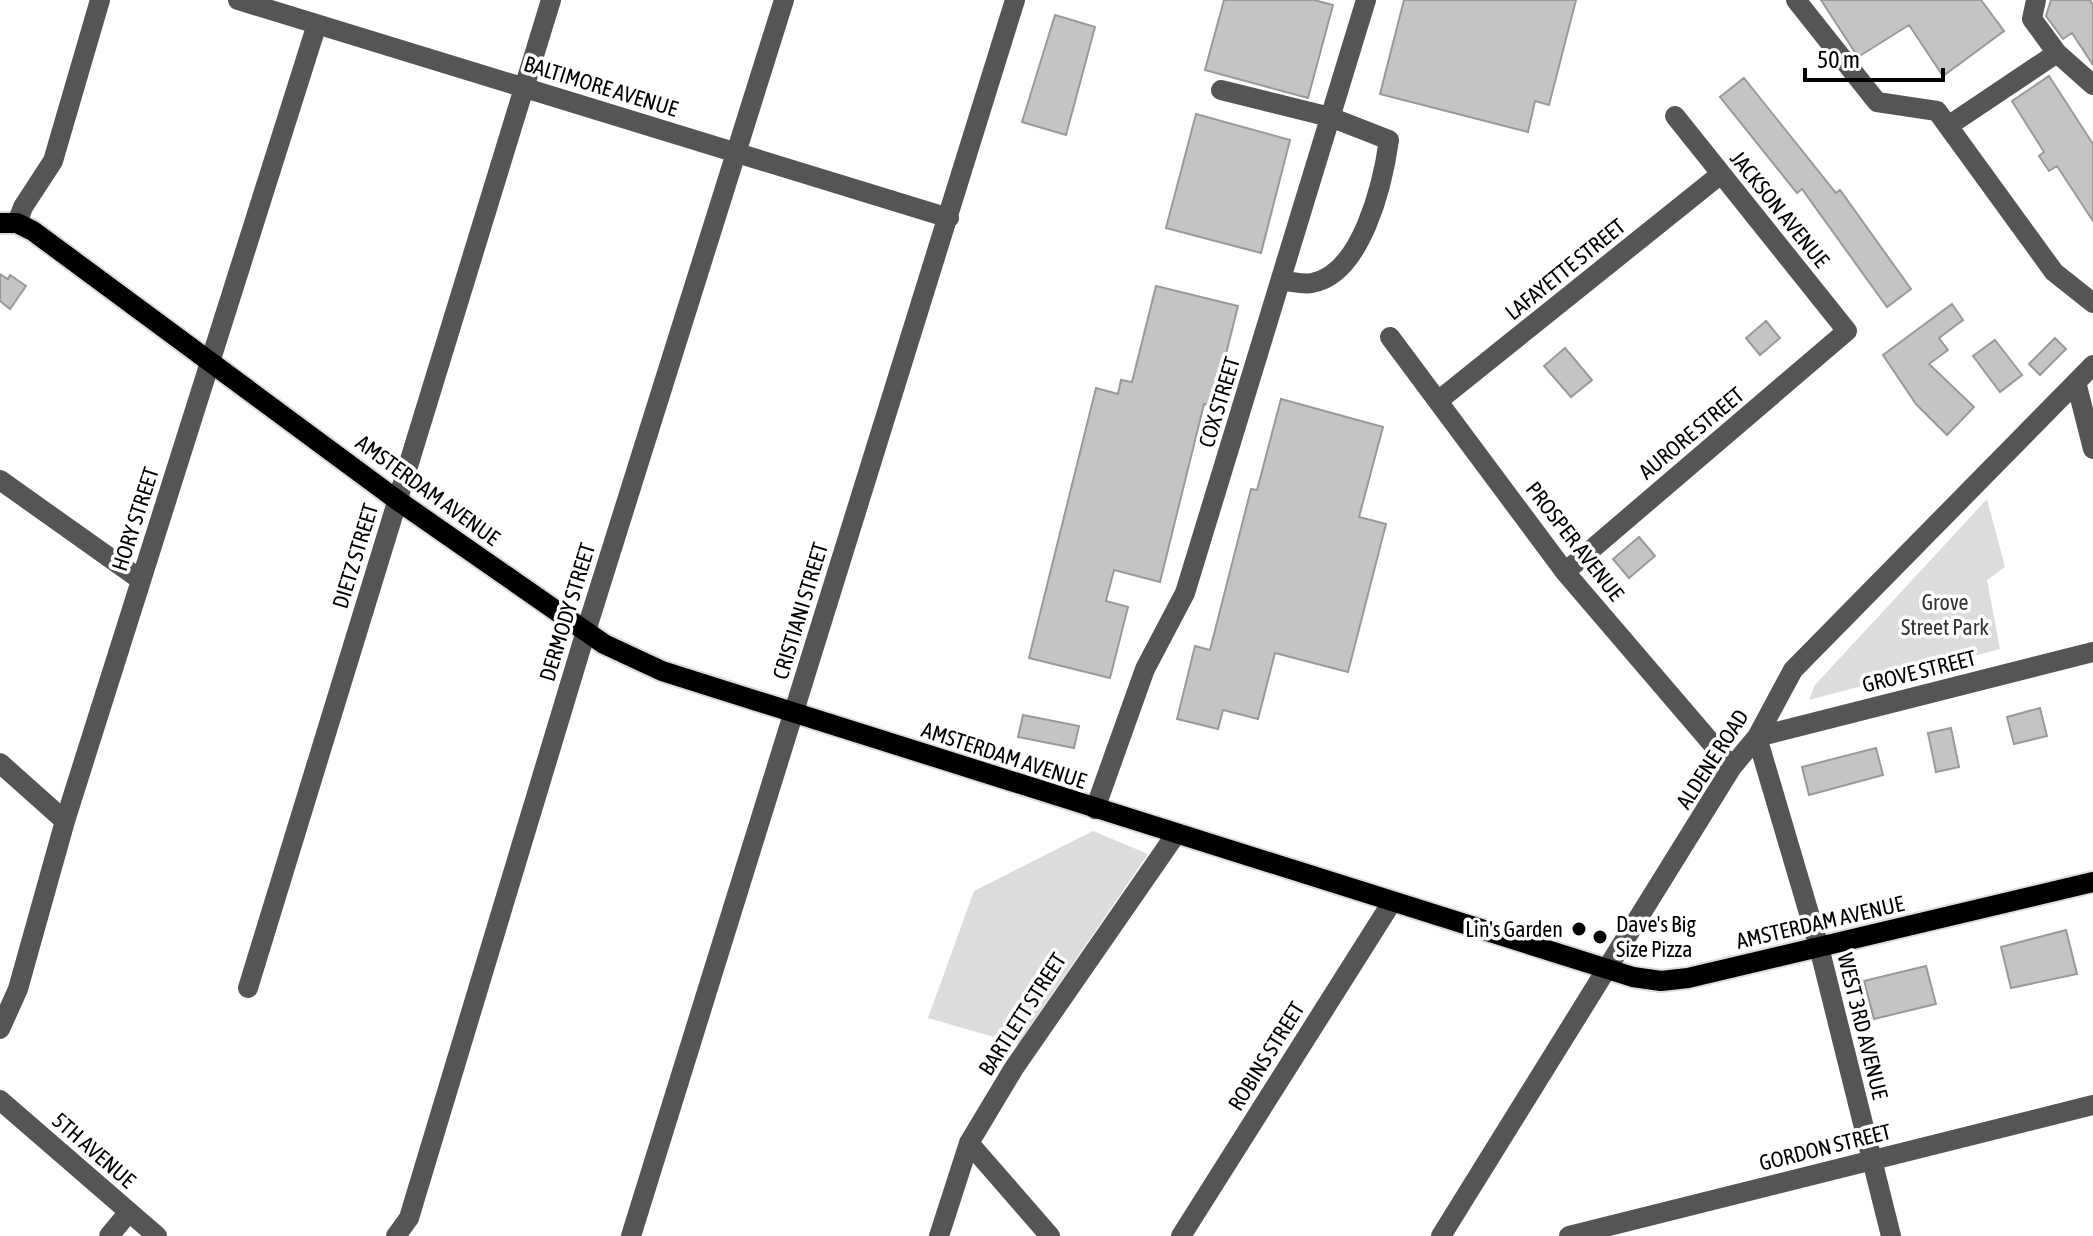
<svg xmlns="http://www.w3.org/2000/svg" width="2093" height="1236" viewBox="0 0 2093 1236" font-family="'Asap Condensed',sans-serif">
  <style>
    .green { fill: #dcdcdc }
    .building { fill: #c4c4c4; stroke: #999; stroke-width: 2 }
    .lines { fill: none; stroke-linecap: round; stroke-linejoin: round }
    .major-casing { stroke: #dbdbdb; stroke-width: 24 }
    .minor { stroke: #555; stroke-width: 20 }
    .major { stroke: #000; stroke-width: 20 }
    .poi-dot { fill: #000; stroke: #fff; stroke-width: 3 }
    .labels { text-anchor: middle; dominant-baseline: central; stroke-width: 7; stroke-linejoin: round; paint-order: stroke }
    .street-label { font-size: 22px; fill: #000; stroke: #fff }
    .park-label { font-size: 22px; fill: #333; stroke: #fff }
    .poi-label { font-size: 22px; fill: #000; stroke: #fff; text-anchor: start }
  </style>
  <rect width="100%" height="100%" fill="#fff"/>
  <path class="green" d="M1987 499 2005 567 1987 580 2000 649 1809 700 1815 685Z
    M1093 831 1148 854 1018 1044 928 1018 974 891Z"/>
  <path class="building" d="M1224 0H1314L1333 5 1308 98 1205 70Z
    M1404 0H1576L1549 105 1535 101 1528 132 1380 94Z
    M1821 0H1981L2004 31 1943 76 1909 25 1858 57Z
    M2051 0H2090L2093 5V65L2072 33 2063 39 2046 16Z
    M1055 15 1095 27 1066 135 1022 122Z
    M2049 76 2093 144V221L2057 166 2049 171 2039 156 2044 152 2012 101Z
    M1744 78 1836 193 1840 190 1911 289 1887 307 1802 189 1797 193 1720 97Z
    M1196 114 1290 140 1261 253 1166 228Z
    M0 274 8 279 10 275 26 286 10 309 0 301Z
    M1156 286 1238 306 1213 406 1204 404 1160 582 1114 570 1106 601 1128 607 1110 678 1029 658 1096 388 1118 394 1121 380 1132 382Z
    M1952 304 1963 320 1939 338 1948 350 1929 364 1974 407 1947 435 1916 404 1883 355Z
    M1766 321 1780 338 1760 355 1746 338Z
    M2055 338 2066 349 2040 375 2029 364Z
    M1995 340 2022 375 2000 392 1973 356Z
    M1565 348 1592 380 1571 397 1544 366Z
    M1281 399 1383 427 1359 517 1386 524 1348 672 1275 653 1258 719 1223 710 1218 729 1177 719 1195 646 1210 650 1251 489 1257 490Z
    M1639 537 1655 556 1629 578 1613 559Z
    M2040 708 2047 736 2014 744 2007 717Z
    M1023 715 1079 726 1074 748 1018 737Z
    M1951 728 1959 767 1936 772 1928 733Z
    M1876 748 1883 775 1809 795 1802 767Z
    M2066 930 2077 974 2011 988 2001 947Z
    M1926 966 1936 1004 1874 1019 1864 981Z"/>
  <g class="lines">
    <defs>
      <path id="major" d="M0 223H17L33 231 397 500 604 644 662 671 1633 977 1661 981 1688 978 2093 882"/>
    </defs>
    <use href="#major" class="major-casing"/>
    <path class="minor" d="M238 0 949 218
      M1796 0 1877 102 1937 111 2054 272 2093 303
      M2036 0 2032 19 2057 53
      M1221 90 1330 117 1389 140C1383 183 1362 274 1312 283 1303 285 1290 281 1281 281
      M1948 126 2057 53 2093 85
      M17 223 23 207 53 161 100 0
      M1390 337 1565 572 1732 767
      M2076 382 2093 449
      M1438 401 1721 174
      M0 480 141 580
      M1565 572 1847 331 1675 116
      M0 763 65 821
      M1095 809 1145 669 1185 593 1366 0
      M248 988 551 0
      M0 1029 18 989 65 821 317 24
      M0 1100 157 1236
      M969 1143 1050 1236
      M109 1236 129 1212
      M396 1236 409 1218 586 631 784 0
      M631 1236 1015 0
      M939 1236 969 1143 1014 1068 1176 834
      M1181 1236 1392 902
      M1441 1236 1732 767 1757 737 1793 670 2093 365
      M1569 1236 2093 1105
      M1891 1236 1819 947 1757 737 2093 652"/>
    <use href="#major" class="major"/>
  </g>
  <g class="poi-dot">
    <circle cx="1579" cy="929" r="8"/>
    <circle cx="1600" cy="937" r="8"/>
  </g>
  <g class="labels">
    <g class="street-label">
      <text transform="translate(601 86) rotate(17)">BALTIMORE AVENUE</text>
      <text transform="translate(1780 209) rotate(51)">JACKSON AVENUE</text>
      <text transform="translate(1565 269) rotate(-39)">LAFAYETTE STREET</text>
      <text transform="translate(1219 402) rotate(-73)">COX STREET</text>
      <text transform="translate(1691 433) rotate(-40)">AURORE STREET</text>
      <text transform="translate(428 490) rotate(36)">AMSTERDAM AVENUE</text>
      <text transform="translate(135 519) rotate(-72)">HORY STREET</text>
      <text transform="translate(1575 541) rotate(52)">PROSPER AVENUE</text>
      <text transform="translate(355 556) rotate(-73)">DIETZ STREET</text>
      <text transform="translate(800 611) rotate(-73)">CRISTIANI STREET</text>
      <text transform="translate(567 612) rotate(-73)">DERMODY STREET</text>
      <text transform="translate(1919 671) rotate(-14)">GROVE STREET</text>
      <text transform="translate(1004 755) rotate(18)">AMSTERDAM AVENUE</text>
      <text transform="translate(1712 759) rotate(-57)">ALDENE ROAD</text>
      <text transform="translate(1820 922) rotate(-13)">AMSTERDAM AVENUE</text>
      <text transform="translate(1022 1014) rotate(-57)">BARTLETT STREET</text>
      <text transform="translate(1863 1026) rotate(76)">WEST 3RD AVENUE</text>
      <text transform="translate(1266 1056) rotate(-58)">ROBINS STREET</text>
      <text transform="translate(1825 1147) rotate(-14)">GORDON STREET</text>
      <text transform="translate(94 1150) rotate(41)">5TH AVENUE</text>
    </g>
    <g class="park-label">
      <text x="1945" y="602">Grove<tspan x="1945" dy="25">Street Park</tspan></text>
    </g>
    <g class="poi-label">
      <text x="1616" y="924">Dave's Big<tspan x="1616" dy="25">Size Pizza</tspan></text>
      <text x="1563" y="929" text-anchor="end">Lin's Garden</text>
    </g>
  </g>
  <path d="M1805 68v12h138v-12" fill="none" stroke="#000000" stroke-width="4"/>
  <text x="1817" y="68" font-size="24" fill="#000000" stroke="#ffffff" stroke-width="6" paint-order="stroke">50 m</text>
</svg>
